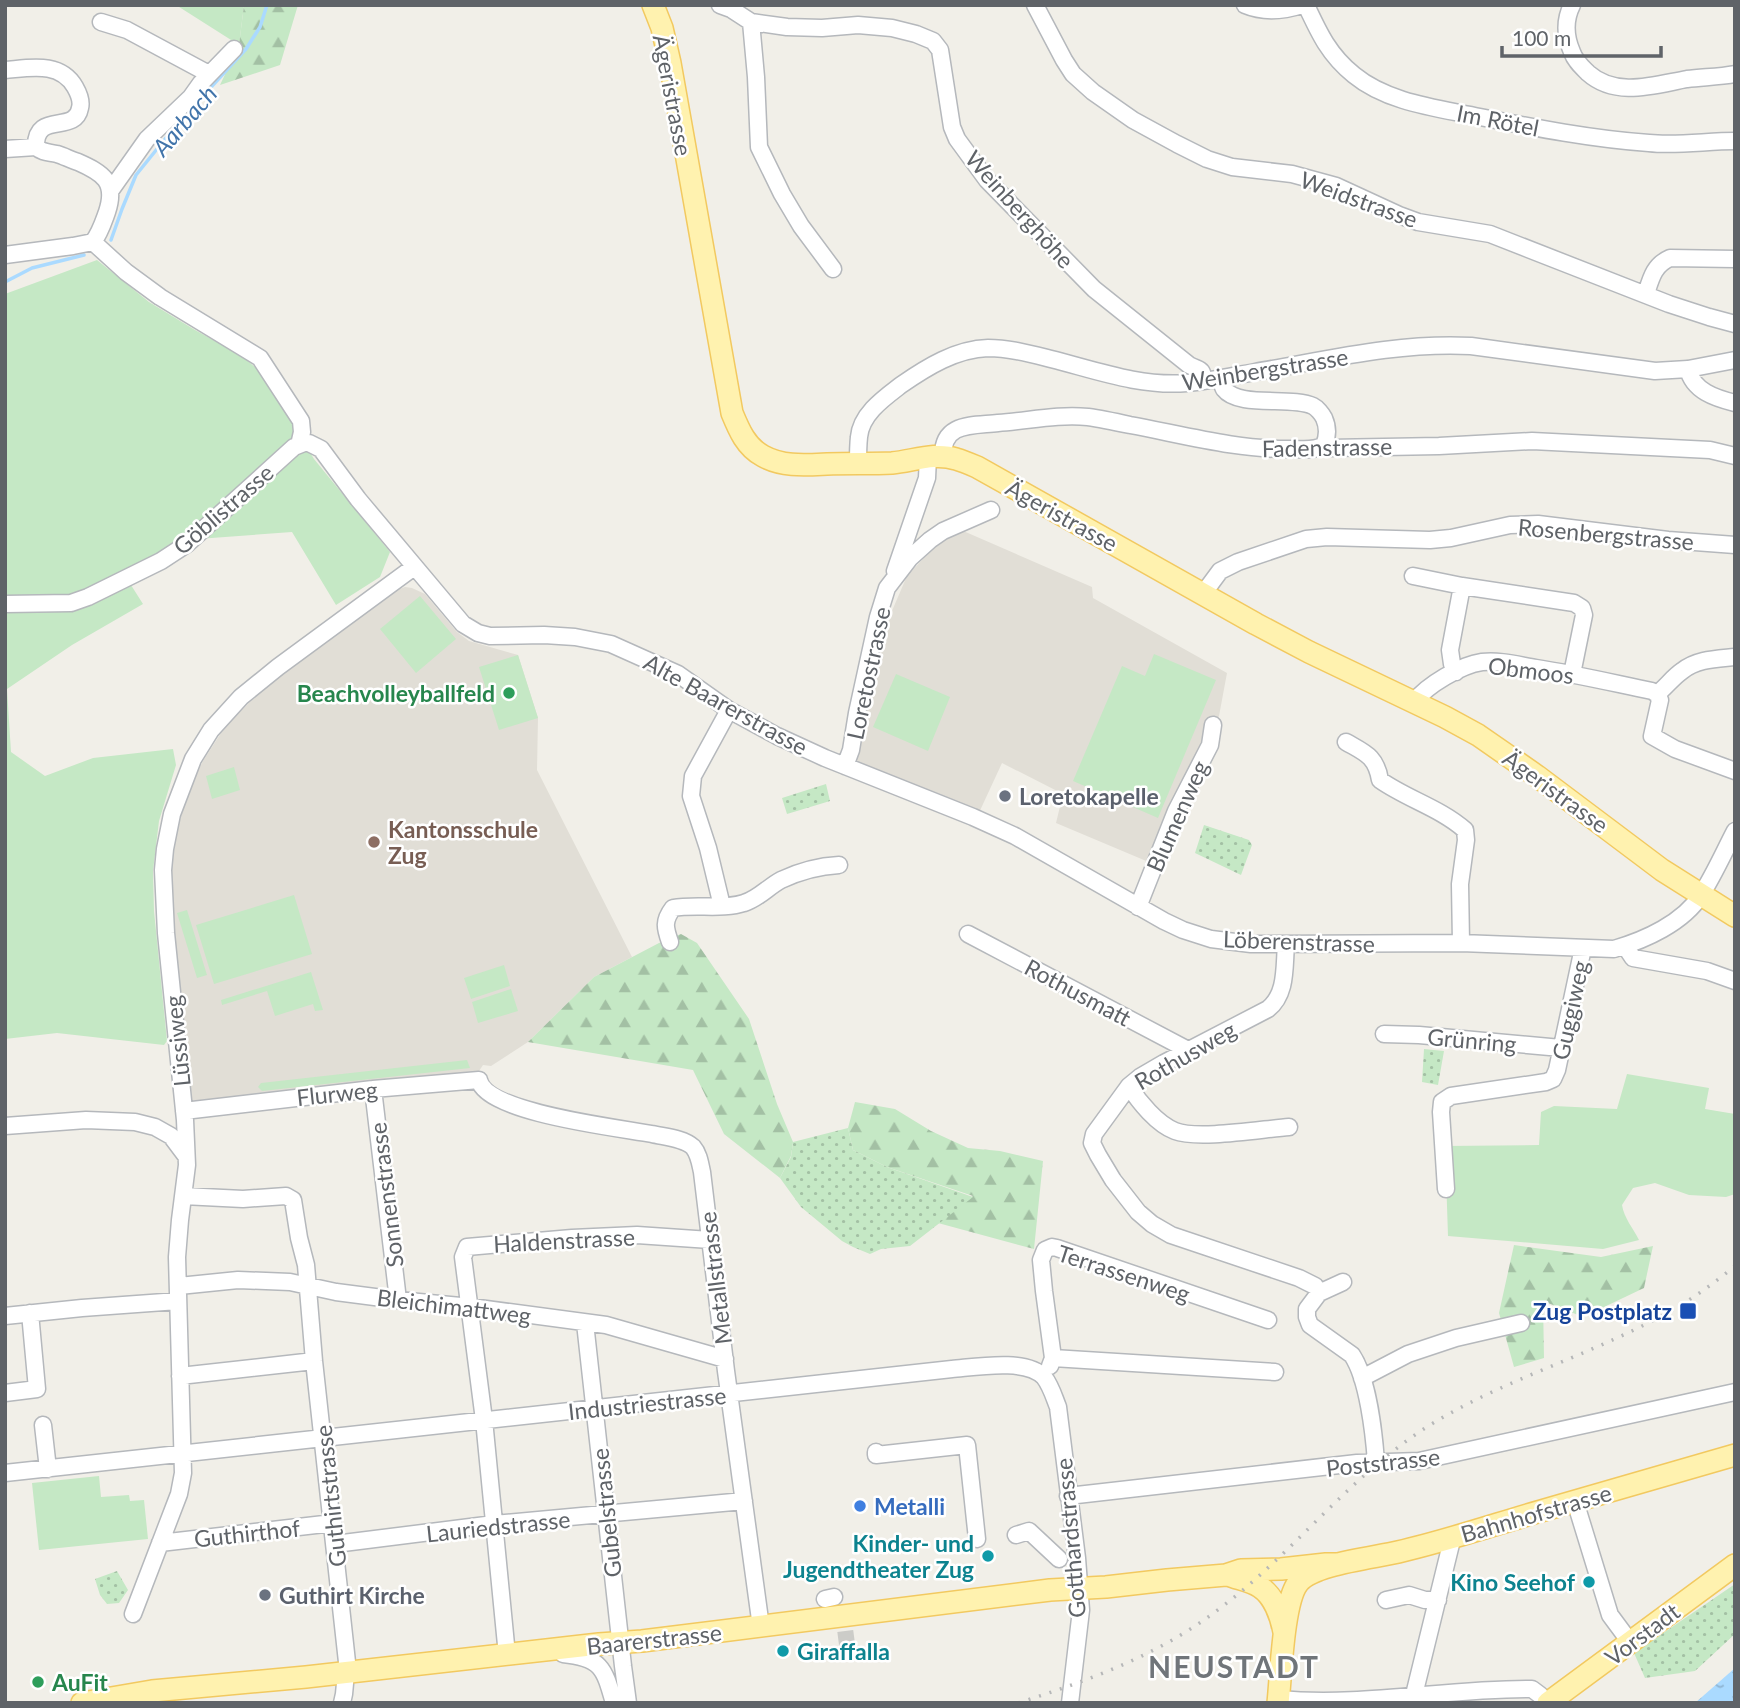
<svg xmlns="http://www.w3.org/2000/svg" width="1740" height="1708" viewBox="0 0 1740 1708" font-family="Lato,sans-serif">
  <style>
    .education { fill: #e1ded6 }
    .green { fill: #c5e8c5 }
    .forest { fill: url(#forest-firs) }
    .park { fill: url(#park-dots) }
    .water { fill: url(#water-ripples) }
    .lines { fill: none; stroke-linecap: round; stroke-linejoin: round }
    .stream { stroke: #aadaff; stroke-width: 3.5 }
    .minor-tunnel { stroke: #ccccc8; stroke-width: 16; stroke-dasharray: 16 8; stroke-linecap: butt }
    .minor-casing { stroke: #b5b8bc; stroke-width: 19 }
    .major-casing { stroke: #f2c960; stroke-width: 24 }
    .minor { stroke: #fff; stroke-width: 16 }
    .major { stroke: #fff2af; stroke-width: 21 }
    .rail { stroke: #b6b7b8; stroke-width: 3.5; stroke-dasharray: 2 9; stroke-linecap: butt }
    .leisure-dot { fill: #2e9e5b; stroke: #fff; stroke-width: 2.5 }
    .worship-dot { fill: #6b7280; stroke: #fff; stroke-width: 2.5 }
    .education-dot { fill: #8d6e63; stroke: #fff; stroke-width: 2.5 }
    .transit-dot { fill: #1a4fb4; stroke: #fff; stroke-width: 2.5 }
    .shop-dot { fill: #3f7fe0; stroke: #fff; stroke-width: 2.5 }
    .culture-dot { fill: #0f9aa8; stroke: #fff; stroke-width: 2.5 }
    .labels { text-anchor: middle; dominant-baseline: central; stroke-width: 5; stroke-linejoin: round; paint-order: stroke }
    .street-label { font-size: 23px; fill: #5f6368; stroke: #fff }
    .leisure-label { font-size: 23px; font-weight: bold; fill: #27864d; stroke: #fff; text-anchor: end }
    .worship-label { font-size: 23px; font-weight: bold; fill: #5b616d; stroke: #fff; text-anchor: start }
    .education-label { font-size: 23px; font-weight: bold; fill: #785e54; stroke: #fff; text-anchor: start }
    .transit-label { font-size: 23px; font-weight: bold; fill: #164399; stroke: #fff; text-anchor: end }
    .shop-label { font-size: 23px; font-weight: bold; fill: #366cbe; stroke: #fff; text-anchor: start }
    .culture-label { font-size: 23px; font-weight: bold; fill: #0d838f; stroke: #fff; text-anchor: end }
    .water-label { font-size: 24px; font-style: italic; fill: #4174aa; stroke: #fff }
    .district-label { font-size: 30px; font-weight: bold; letter-spacing: 2px; fill: #70757a; stroke: #fff }
  </style>
  <defs>
    <pattern id="forest-firs" width="22" height="20" patternUnits="userSpaceOnUse" patternTransform="scale(1.75)"><rect width="22" height="20" fill="#c5e8c5"/><path d="M5 1l3.5 6h-7zM16 11l3.5 6h-7z" fill="#a3c0a4"/></pattern>
    <pattern id="park-dots" width="8" height="8" patternUnits="userSpaceOnUse" patternTransform="scale(1.75)"><rect width="8" height="8" fill="#c5e8c5"/><path d="M2 2h.1M6 6h.1" fill="none" stroke="#a3c0a4" stroke-width="1.8" stroke-linecap="round"/></pattern>
    <pattern id="water-ripples" width="26" height="14" patternUnits="userSpaceOnUse" patternTransform="scale(1.75)"><rect width="26" height="14" fill="#aadaff"/><path d="M2 4q2-2 4 0t4 0M15 11q2-2 4 0t4 0" fill="none" stroke="#8eb4d2"/></pattern>
  </defs>
  <rect width="100%" height="100%" fill="#f1efe8"/>
  <path class="education" d="M961 530 1092 587 1093 598 1227 673 1219 716 1165 828 1151 863 1056 823 1063 794 1002 763 977 817 852 764 863 730 882 634 907 576 941 540Z
    M405 587 412 588 425 594 457 632 469 641 518 655 538 718 537 770 632 957 594 977 528 1042 491 1066 483 1065 479 1071 472 1073 191 1101 173 916 171 873 176 834 185 803 193 782 203 761 221 733 232 720 262 690 397 590Z"/>
  <path class="green" d="M176 5H244L239 45Z
    M97 260 149 302 195 330 242 356 262 373 314 459 390 552 380 577 336 605 292 532 184 540 124 574 143 604 72 645 7 689 11 752 45 776 93 758 173 749 176 765 159 821 153 871 154 911 167 1041 164 1045 57 1033 5 1039V294Z
    M420 596 456 639 416 673 380 629Z
    M1154 654 1216 680 1158 818 1073 781 1122 666 1145 676Z
    M518 655 538 718 499 730 479 667Z
    M896 674 950 697 928 751 873 727Z
    M234 767 240 790 212 799 206 776Z
    M294 895 312 954 214 984 196 925Z
    M187 910 207 975 197 978 177 913Z
    M504 965 510 986 471 999 464 978Z
    M311 972 323 1010 315 1011 313 1004 275 1016 267 991 222 1005 221 1000Z
    M511 989 518 1011 478 1023 472 1002Z
    M467 1060 470 1068 262 1091 258 1087 261 1083Z
    M1627 1074 1709 1088 1705 1109 1735 1114V1194L1726 1197 1689 1195 1655 1183 1633 1188 1622 1205C1624 1218 1633 1228 1639 1240L1603 1249 1448 1236 1445 1146 1539 1145 1541 1112 1554 1106 1617 1109Z
    M99 1476 101 1497 129 1495 130 1501 144 1500 148 1539 39 1550 32 1483Z"/>
  <path class="forest" d="M244 5H298L280 65 220 85 239 45Z
    M681 934 697 943 749 1019 777 1104 793 1142 791 1156 780 1178 724 1134 693 1070 528 1042 594 977 659 943Z
    M855 1102 895 1109 931 1131 968 1148 1000 1151 1043 1161 1034 1249 938 1223 973 1196 887 1167 853 1150 848 1128Z
    M1514 1245 1601 1257 1653 1246 1644 1288 1583 1317 1543 1301 1544 1358 1514 1367 1499 1313Z"/>
  <path class="park" d="M826 784 830 801 787 814 782 798Z
    M1204 825 1249 840 1252 845 1241 875 1195 853Z
    M1424 1049 1444 1051 1438 1085 1422 1082Z
    M848 1128 853 1150 887 1167 973 1197 910 1246 881 1249 870 1254 853 1247 842 1241 801 1207 780 1178 791 1157 793 1142Z
    M117 1571 128 1590 119 1603 107 1604 100 1595 95 1579Z
    M1735 1584V1634L1695 1671 1645 1678 1634 1653Z"/>
  <path class="water" d="M1735 1668V1703H1695Z"/>
  <g class="lines">
    <path class="stream" d="M111 240 122 209 136 175 178 123 246 49 260 27 267 5
      M5 282 32 268 84 255"/>
    <path class="minor-tunnel" d="M834 1610 845 1629 848 1652"/>
    <defs>
      <path id="minor" d="M720 5 731 9 751 22 787 27 822 28 858 25 892 28 916 34 933 41 940 50 952 127 957 139 987 180 1094 289 1189 365C1200 371 1202 367 1204 381
        M1035 5 1064 60 1073 74 1093 92 1133 120 1177 144 1207 159 1232 167 1292 174 1336 186 1399 215 1418 222 1490 234 1669 304 1709 317 1735 324
        M1245 5C1264 13 1283 11 1302 5
        M1306 5C1319 33 1329 55 1354 75 1388 103 1438 108 1480 117 1536 128 1592 139 1649 143 1677 146 1707 141 1735 141
        M1572 5C1564 21 1565 36 1572 52 1575 61 1582 67 1588 73 1616 98 1654 85 1687 79 1703 77 1719 77 1735 74
        M101 22 127 30 209 74
        M751 22 756 77 759 147 782 194 801 226 833 269
        M5 70C30 68 60 61 75 87 79 94 82 101 80 108 75 135 35 110 36 147
        M5 149 36 147C43 153 48 152 57 154 64 156 71 160 78 162 103 173 117 182 107 212 103 223 100 233 93 242
        M111 190 147 139 191 97 201 83 234 49
        M93 242 126 272 160 297 260 358 301 421 302 432 299 445
        M5 255 73 246 93 242
        M1646 294C1651 278 1654 265 1670 258L1735 259
        M1688 369C1693 391 1715 398 1735 403
        M1221 379C1221 380 1223 388 1224 389 1238 408 1292 396 1313 406 1317 408 1322 414 1324 418 1328 427 1328 436 1324 445
        M943 457C942 422 972 426 998 423 1028 421 1057 414 1088 417 1102 419 1116 422 1130 425 1184 435 1238 450 1293 449 1304 449 1315 451 1324 445L1329 448 1439 446 1532 441 1710 450 1735 456
        M858 464C858 455 858 446 859 437 861 414 884 398 901 385 927 367 956 349 988 348 1009 348 1031 354 1051 359 1095 370 1140 387 1187 383 1210 381 1232 376 1255 372 1326 360 1398 342 1471 346L1655 371 1688 369 1735 360
        M895 571 927 478 928 457
        M1413 576 1462 586 1450 650 1452 664 1456 672
        M1462 586 1574 603 1582 608 1584 615 1572 674
        M1203 594 1220 571 1238 562 1306 539 1327 537 1430 540 1451 538 1510 525 1538 524 1668 540 1735 545
        M5 604 71 603 88 597 161 561 187 544 294 447 304 443H309L321 449 358 499 463 624 478 633 490 636 544 635 575 637 611 644 678 674 729 710 777 736 825 758 973 817 1015 836 1164 921 1183 930 1211 939 1251 944 1461 943 1614 949C1645 940 1683 923 1701 895 1714 875 1724 852 1735 831
        M1735 657C1716 659 1697 659 1682 671 1673 677 1666 687 1657 694L1660 700 1652 736 1675 749 1735 771
        M1414 702C1427 685 1461 665 1482 662 1500 660 1518 665 1536 668 1575 674 1613 683 1652 691L1657 694
        M1346 742C1365 753 1376 756 1380 780 1407 799 1440 808 1465 830L1466 840 1460 884 1461 943
        M845 766 851 750 857 713 878 617 887 588 910 558 930 540 943 531 991 510
        M722 906 708 848 691 796 693 776 729 710
        M1138 907 1176 811 1210 745 1213 725
        M968 934 1188 1050
        M670 942C665 928 663 921 673 908 695 904 723 910 744 903 758 899 768 887 781 880 798 872 820 866 839 865
        M1286 945C1284 967 1287 994 1268 1009L1164 1063 1140 1077 1129 1086 1094 1134 1092 1143 1098 1155 1113 1180 1138 1212 1152 1224 1171 1235 1299 1278 1315 1286 1319 1293
        M1625 946 1633 958 1707 971 1735 981
        M1384 1034 1419 1035 1561 1048
        M1129 1086C1139 1102 1157 1124 1175 1131 1198 1140 1262 1129 1289 1127
        M373 1089 398 1300
        M184 1111 373 1089 479 1080C486 1113 620 1128 652 1134 665 1137 683 1138 693 1147 699 1154 700 1163 702 1172L726 1371 761 1627
        M5 1126 86 1120 135 1122 155 1127 171 1136 186 1156
        M1446 1189 1441 1112 1442 1102 1451 1096 1546 1082 1553 1079 1557 1070 1583 948
        M183 1196 243 1199 286 1196 293 1200 299 1238 306 1265 314 1361 347 1662 344 1694 342 1703
        M1343 1282 1319 1293 1307 1309V1317L1310 1325 1352 1355C1368 1379 1374 1434 1376 1462
        M179 1286 238 1280 290 1282 336 1292 398 1300 471 1307 606 1325 725 1359
        M5 1316 82 1308 178 1301
        M585 1323 623 1666 628 1703
        M1053 1358 1044 1291 1041 1260 1045 1250 1052 1247 1057 1248 1268 1320
        M1050 1366 1053 1358 1275 1372
        M180 1376 314 1361
        M1362 1378 1408 1354 1456 1338 1521 1323
        M5 1393 37 1389 30 1313
        M43 1425 48 1469
        M876 1452V1455L967 1445 977 1539
        M5 1473 952 1369C976 1367 1026 1358 1044 1377 1051 1386 1054 1397 1058 1407L1077 1558 1081 1610 1070 1703
        M1068 1496 1357 1463 1419 1461 1735 1392
        M1575 1501 1610 1615 1630 1642
        M1016 1535 1029 1531 1059 1559
        M160 1543 333 1523
        M335 1544 494 1524 744 1501
        M825 1599 834 1597
        M1386 1600 1409 1595 1425 1600H1438
        M133 1614 179 1494 183 1473 177 1257 180 1220 187 1165 185 1120 166 933 163 870 165 849 172 814 193 759 211 730 241 697 278 667 414 567
        M563 1654C602 1658 604 1668 614 1703
        M507 1655 484 1420 463 1257 467 1247 572 1238 637 1235 710 1240
        M1279 1699C1363 1707 1447 1688 1532 1689L1540 1695 1547 1703
        M1412 1703 1451 1544 1450 1538"/>
      <path id="major" d="M653 5 662 28 670 63 732 413C739 430 746 447 763 456 783 467 805 465 827 464 848 463 870 464 892 463 913 461 935 452 956 459 963 461 970 464 977 467L1256 624 1309 652 1445 717 1478 735 1537 776 1662 870 1735 916
        M1228 1575C1238 1579 1251 1581 1260 1587 1274 1596 1281 1617 1284 1632
        M82 1703 152 1691 306 1677 599 1644 642 1641 1050 1590 1106 1587 1167 1580 1226 1575 1241 1570 1281 1569 1326 1564H1336
        M1278 1703C1281 1676 1283 1602 1298 1583 1312 1564 1373 1558 1398 1552 1446 1541 1493 1525 1541 1511 1605 1492 1670 1474 1735 1455
        M1548 1703 1735 1565"/>
    </defs>
    <use href="#minor" class="minor-casing"/>
    <use href="#major" class="major-casing"/>
    <use href="#minor" class="minor"/>
    <use href="#major" class="major"/>
    <path class="rail" d="M1018 1703C1090 1680 1159 1655 1219 1609 1294 1553 1350 1475 1430 1425 1498 1383 1575 1360 1646 1324 1678 1309 1707 1289 1735 1266"/>
  </g>
  <g class="leisure-dot">
    <circle cx="509" cy="693" r="7"/>
    <circle cx="38" cy="1682" r="7"/>
  </g>
  <g class="worship-dot">
    <circle cx="1005" cy="796" r="7"/>
    <circle cx="265" cy="1595" r="7"/>
  </g>
  <circle class="education-dot" cx="374" cy="842" r="7"/>
  <rect class="transit-dot" x="1679" y="1302" width="18" height="18" rx="3.5"/>
  <circle class="shop-dot" cx="860" cy="1506" r="7"/>
  <g class="culture-dot">
    <circle cx="988" cy="1556" r="7"/>
    <circle cx="1589" cy="1582" r="7"/>
    <circle cx="783" cy="1651" r="7"/>
  </g>
  <g class="labels">
    <g class="street-label">
      <text transform="translate(673 95) rotate(79)">Ägeristrasse</text>
      <text transform="translate(1498 120) rotate(11)">Im Rötel</text>
      <text transform="translate(1359 199) rotate(20)">Weidstrasse</text>
      <text transform="translate(1020 209) rotate(48)">Weinberghöhe</text>
      <text transform="translate(1265 369) rotate(-9)">Weinbergstrasse</text>
      <text transform="translate(1327 447) rotate(-1)">Fadenstrasse</text>
      <text transform="translate(223 509) rotate(-41)">Göblistrasse</text>
      <text transform="translate(1062 515) rotate(29)">Ägeristrasse</text>
      <text transform="translate(1606 534) rotate(5)">Rosenbergstrasse</text>
      <text transform="translate(1531 670) rotate(7)">Obmoos</text>
      <text transform="translate(868 673) rotate(-78)">Loretostrasse</text>
      <text transform="translate(726 704) rotate(29)">Alte Baarerstrasse</text>
      <text transform="translate(1556 791) rotate(36)">Ägeristrasse</text>
      <text transform="translate(1177 816) rotate(-66)">Blumenweg</text>
      <text transform="translate(1299 941) rotate(2)">Löberenstrasse</text>
      <text transform="translate(1078 992) rotate(28)">Rothusmatt</text>
      <text transform="translate(1570 1010) rotate(-78)">Guggiweg</text>
      <text transform="translate(1472 1040) rotate(5)">Grünring</text>
      <text transform="translate(177 1041) rotate(-96)">Lüssiweg</text>
      <text transform="translate(1185 1055) rotate(-30)">Rothusweg</text>
      <text transform="translate(337 1093) rotate(-6)">Flurweg</text>
      <text transform="translate(386 1195) rotate(-97)">Sonnenstrasse</text>
      <text transform="translate(564 1240) rotate(-3)">Haldenstrasse</text>
      <text transform="translate(1124 1273) rotate(18)">Terrassenweg</text>
      <text transform="translate(715 1278) rotate(-97)">Metallstrasse</text>
      <text transform="translate(454 1306) rotate(7)">Bleichimattweg</text>
      <text transform="translate(647 1403) rotate(-6)">Industriestrasse</text>
      <text transform="translate(1383 1462) rotate(-6)">Poststrasse</text>
      <text transform="translate(330 1496) rotate(-96)">Guthirtstrasse</text>
      <text transform="translate(606 1513) rotate(-96)">Gubelstrasse</text>
      <text transform="translate(1536 1513) rotate(-16)">Bahnhofstrasse</text>
      <text transform="translate(498 1526) rotate(-6)">Lauriedstrasse</text>
      <text transform="translate(247 1533) rotate(-6)">Guthirthof</text>
      <text transform="translate(1070 1538) rotate(-95)">Gotthardstrasse</text>
      <text transform="translate(1642 1634) rotate(-37)">Vorstadt</text>
      <text transform="translate(654 1639) rotate(-6)">Baarerstrasse</text>
    </g>
    <g class="leisure-label">
      <text x="495" y="693">Beachvolleyballfeld</text>
      <text x="52" y="1682" text-anchor="start">AuFit</text>
    </g>
    <g class="worship-label">
      <text x="1019" y="796">Loretokapelle</text>
      <text x="279" y="1595">Guthirt Kirche</text>
    </g>
    <g class="education-label">
      <text x="388" y="829">Kantonsschule<tspan x="388" dy="26">Zug</tspan></text>
    </g>
    <g class="transit-label">
      <text x="1672" y="1311">Zug Postplatz</text>
    </g>
    <g class="shop-label">
      <text x="874" y="1506">Metalli</text>
    </g>
    <g class="culture-label">
      <text x="974" y="1543">Kinder- und<tspan x="974" dy="26">Jugendtheater Zug</tspan></text>
      <text x="1575" y="1582">Kino Seehof</text>
      <text x="797" y="1651" text-anchor="start">Giraffalla</text>
    </g>
    <g class="water-label">
      <text transform="translate(184 120) rotate(-49)">Aarbach</text>
    </g>
    <g class="district-label">
      <text x="1234" y="1666">NEUSTADT</text>
    </g>
  </g>
  <rect width="1740" height="1708" fill="none" stroke="#5f6368" stroke-width="14"/>
  <path d="M1502 46v10h159v-10" fill="none" stroke="#5f6368" stroke-width="3.5"/>
  <text x="1512" y="46" font-size="21" fill="#5f6368" stroke="#ffffff" stroke-width="5" paint-order="stroke">100 m</text>
</svg>
